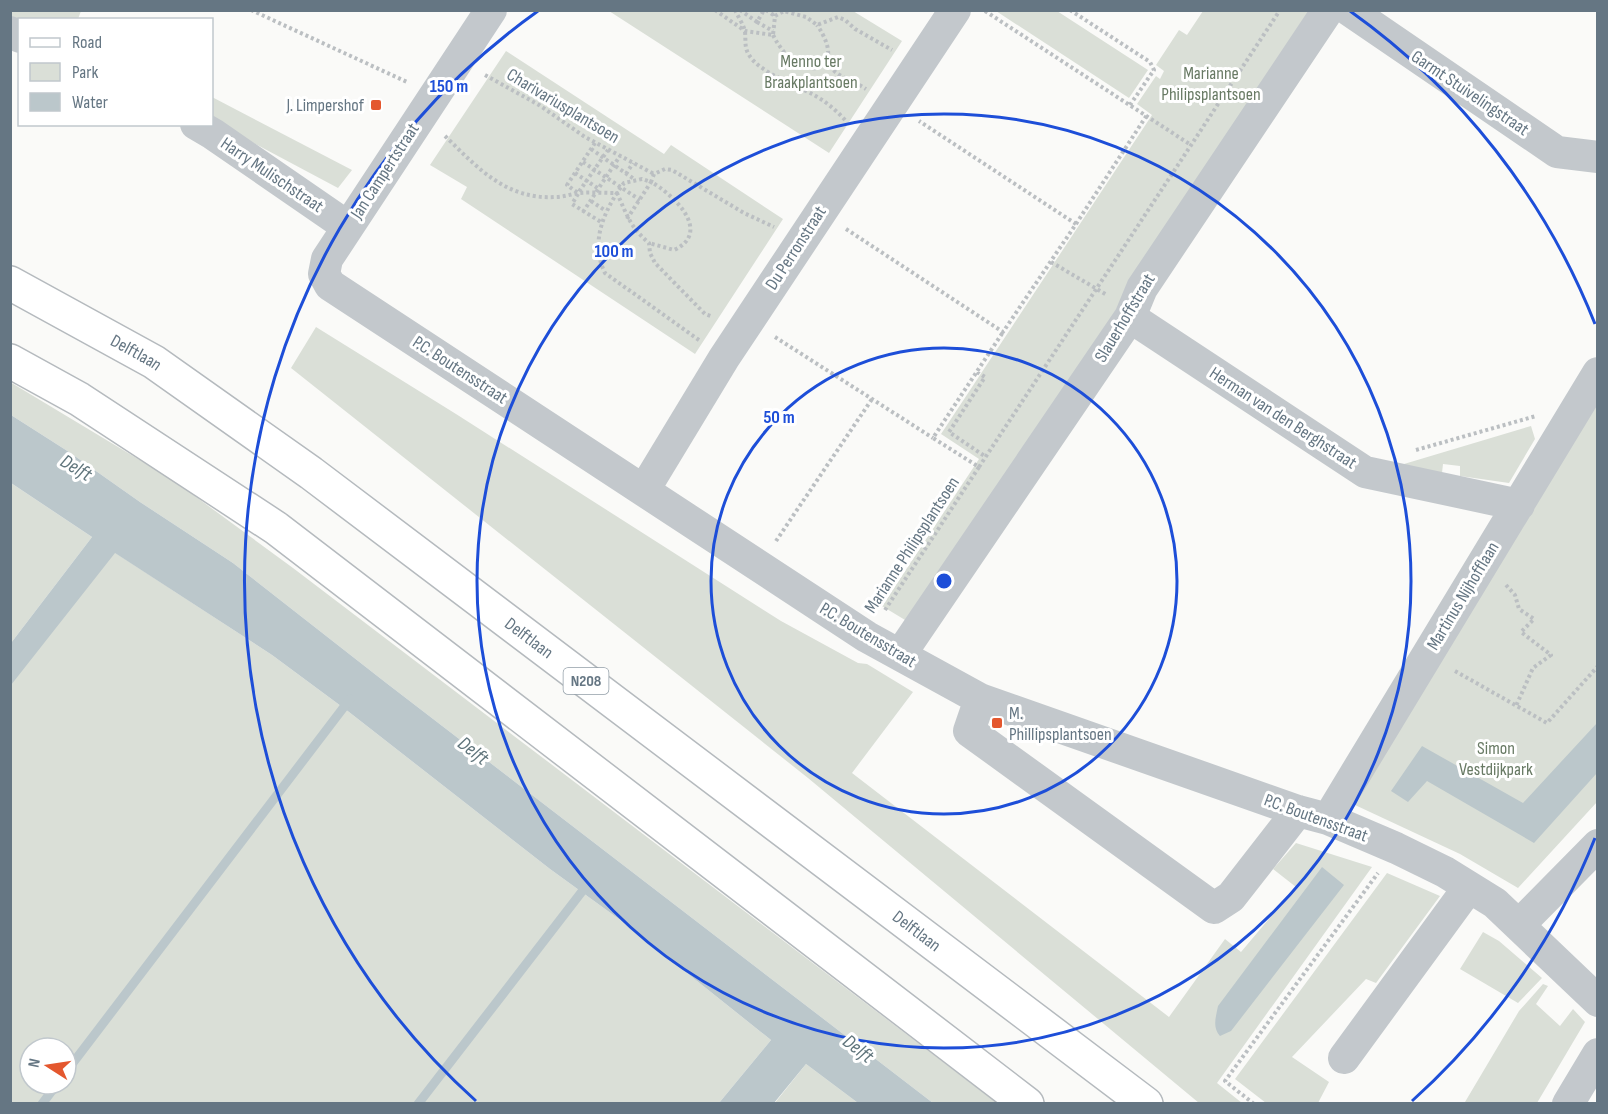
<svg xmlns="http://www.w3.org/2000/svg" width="1608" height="1114" viewBox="0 0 1608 1114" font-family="'Sofia Sans Condensed',sans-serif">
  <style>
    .green { fill: #dadfd7; fill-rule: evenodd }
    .water { fill: #bbc7cb }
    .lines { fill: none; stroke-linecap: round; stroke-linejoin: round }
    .stream { stroke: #bbc7cb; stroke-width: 9 }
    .major-casing { stroke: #b5babe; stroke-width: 36 }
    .path { stroke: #bbbfc2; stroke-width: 4; stroke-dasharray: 3 3; stroke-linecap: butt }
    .minor { stroke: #c3c8cc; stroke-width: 32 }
    .major { stroke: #fff; stroke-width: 33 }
    .ring { fill: none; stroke: #1d4ed8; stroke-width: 3 }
    .poi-dot { fill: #e4572e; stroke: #fff; stroke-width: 2 }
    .labels { text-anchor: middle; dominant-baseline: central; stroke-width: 6; stroke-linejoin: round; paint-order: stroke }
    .shield { fill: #fff; stroke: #939fa8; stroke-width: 1.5 }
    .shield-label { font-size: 16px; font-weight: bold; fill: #657683 }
    .park-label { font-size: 18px; fill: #687a64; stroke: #fff }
    .street-label { font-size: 18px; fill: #657683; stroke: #fff }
    .poi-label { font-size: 18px; fill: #657683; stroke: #fff; text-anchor: end }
    .water-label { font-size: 20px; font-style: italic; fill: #60757c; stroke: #fff }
    .centre { fill: #1d4ed8; stroke: #fff; stroke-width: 3 }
    .ring-label { font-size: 18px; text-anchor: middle; font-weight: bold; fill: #1d4ed8; stroke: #fff; stroke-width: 6; stroke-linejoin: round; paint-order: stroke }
  </style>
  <rect width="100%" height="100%" fill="#fafaf8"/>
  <path class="green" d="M10 11H81L78 19 20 20 11 24Z
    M609 11H853L902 41 829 153Z
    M996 11H1057L1148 70 1129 98Z
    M1203 11H1317L910 623 882 606 979 459 941 434 1152 115 1137 104 1156 76 1160 79 1164 71 1156 65 1179 30 1187 35Z
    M506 51 664 154 671 145 783 219 695 354 461 199 467 187 430 165Z
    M212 97 352 170 338 188 212 121Z
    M316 327 456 414 781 621 858 663 867 664 913 692 852 773 1169 1017 1225 939 1241 952 1296 887 1273 869 1296 843 1372 867 1217 1083 1242 1103H1199L808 778 291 368Z
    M10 382 173 480 293 568 997 1103H933L385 682 233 563 140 502 69 452 11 415Z
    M1597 388V802L1518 888 1460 854 1355 805 1353 800Z
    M1531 426 1535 439 1509 483 1460 476V466L1443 464 1442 473 1405 467 1404 464Z
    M11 483 92 537 11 643Z
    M114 552 272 655 349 712 550 869 623 922 771 1040 719 1103H11L10 685ZM30 1048H66V1084H30Z
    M1387 873 1440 896 1376 983 1366 979 1292 1057 1329 1082 1318 1103H1266L1235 1079Z
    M1483 932 1499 941 1542 978 1518 1003 1460 969Z
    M1543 984 1548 986 1536 1004 1560 1026 1573 1009 1585 1022 1537 1103H1455V1102H1465L1519 1011Z
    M806 1064 858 1103 774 1104Z"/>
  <path class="water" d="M11 415 69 452 140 502 233 563 385 682 933 1103H858L806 1064 774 1103H719L771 1040 623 922 550 869 349 712 272 655 115 553 11 685V643L92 537 11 483Z
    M1597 723V773L1534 843 1427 781 1408 802 1391 791 1422 746 1523 803Z
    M1322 867 1344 885 1231 1031 1220 1036C1212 1027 1216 1017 1218 1006Z"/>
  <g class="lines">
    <path class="stream" d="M66 1072 350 699
      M42 1104 57 1084
      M418 1104 587 885"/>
    <defs>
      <g id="major">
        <path id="s1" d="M10 283 154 362 311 473 1146 1104"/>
        <path d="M10 361 79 399 276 528 1027 1104"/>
      </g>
    </defs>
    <use href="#major" class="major-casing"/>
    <path class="path" d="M251 10 407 82
      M715 10 745 31 773 35 775 16 784 11 806 17 817 25 838 17 845 20 855 29 892 50
      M735 10C738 17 744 25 745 32 746 40 744 47 749 55 759 72 795 85 812 94 824 100 836 110 845 120
      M740 10 757 22 764 10
      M766 10 775 16
      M1070 10 1150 62 1154 70 1130 105
      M985 11 1191 145
      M757 22 773 31
      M773 35C799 87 851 74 817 25
      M826 61C836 78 851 79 866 89
      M485 75 539 105 585 137 654 174
      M445 136C478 168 506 200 556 197 564 197 571 194 579 193 591 192 604 193 617 193 627 215 630 227 649 243L650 253 655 263 705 314 713 317
      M595 143 567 185 578 193 608 150
      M591 149 634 179
      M583 162 640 200
      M575 173 599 189
      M626 174 633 163
      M578 194 572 204 601 222
      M591 201 606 211
      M583 212 620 156
      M627 219 651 182C673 194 713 232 674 250L649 243
      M1076 224 1147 115
      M846 229 1003 332 1076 224 919 121
      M1051 262 1107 295
      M775 337 933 438
      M699 340 605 273C589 241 605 209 624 183L642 179 651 182 654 174 665 169 672 170 744 213 774 227
      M977 372 985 377 949 432 986 457
      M1416 450 1536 416
      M979 467 1280 10
      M776 541 872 399
      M1506 585 1515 595 1519 609 1534 619 1521 632 1551 655 1533 668 1516 706
      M885 610 979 467 933 438 1003 332
      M1455 671 1547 723 1598 666
      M1254 1104 1225 1081 1378 873"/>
    <path class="minor" d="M491 10 327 259 324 274 330 285 867 637 980 699 1298 811 1328 819 1396 848 1445 872 1495 903 1598 1001
      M1349 10 1557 152 1598 157
      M10 32 20 37
      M196 124 213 134 348 227
      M1130 317 1365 472 1519 505
      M644 490 724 358 955 10
      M900 655 1130 317 1142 288 1328 10
      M980 699 969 731 1214 908 1231 897 1298 811
      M1328 819 1598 373
      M1520 924 1598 845
      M1344 1058 1469 887
      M1568 1104 1598 1054"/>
    <use href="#major" class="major"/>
  </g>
  <g class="ring">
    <circle cx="944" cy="581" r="233"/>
    <circle cx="944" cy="581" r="467"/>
    <path d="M1595 838A700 700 0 0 1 1412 1101M476 1101A700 700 0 0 1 538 11M1350 11A700 700 0 0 1 1595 324"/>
  </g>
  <g class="poi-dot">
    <rect x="370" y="99" width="12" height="12" rx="3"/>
    <rect x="991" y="717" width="12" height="12" rx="3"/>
  </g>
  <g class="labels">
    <rect class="shield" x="563.5" y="668" width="45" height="26" rx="4.5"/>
    <g class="shield-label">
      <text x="586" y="681">N208</text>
    </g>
    <g class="park-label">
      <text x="811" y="61">Menno ter<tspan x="811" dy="21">Braakplantsoen</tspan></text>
      <text x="1211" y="73">Marianne<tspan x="1211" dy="21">Philipsplantsoen</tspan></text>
      <text x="1496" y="748">Simon<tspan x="1496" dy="21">Vestdijkpark</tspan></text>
    </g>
    <g class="street-label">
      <text transform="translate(1470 93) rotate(34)">Garmt Stuivelingstraat</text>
      <text transform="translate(563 106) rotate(31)">Charivariusplantsoen</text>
      <text transform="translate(385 171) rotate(-57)">Jan Campertstraat</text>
      <text transform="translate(272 175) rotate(34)">Harry Mulischstraat</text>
      <text transform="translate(796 248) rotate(-57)">Du Perronstraat</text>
      <text transform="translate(1125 318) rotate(-59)">Slauerhoffstraat</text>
      <text stroke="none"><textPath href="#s1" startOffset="144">Delftlaan</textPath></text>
      <text transform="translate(460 370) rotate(33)">P.C. Boutensstraat</text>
      <text transform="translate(1283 418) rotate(33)">Herman van den Berghstraat</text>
      <text transform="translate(912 545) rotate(-57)">Marianne Philipsplantsoen</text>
      <text transform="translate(1463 596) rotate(-59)">Martinus Nijhofflaan</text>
      <text transform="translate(868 635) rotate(31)">P.C. Boutensstraat</text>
      <text stroke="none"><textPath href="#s1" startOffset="630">Delftlaan</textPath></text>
      <text transform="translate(1316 818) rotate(20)">P.C. Boutensstraat</text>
      <text stroke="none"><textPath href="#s1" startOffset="1116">Delftlaan</textPath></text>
    </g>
    <g class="poi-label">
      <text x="364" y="105">J. Limpershof</text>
      <text x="1009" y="713" text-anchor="start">M.<tspan x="1009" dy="21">Phillipsplantsoen</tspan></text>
    </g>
    <g class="water-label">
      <text transform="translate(76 468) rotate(31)">Delft</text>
      <text transform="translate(473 751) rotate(38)">Delft</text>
      <text transform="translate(858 1049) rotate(38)">Delft</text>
    </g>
  </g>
  <circle cx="944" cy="581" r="9" class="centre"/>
  <g class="ring-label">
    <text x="449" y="92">150 m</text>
    <text x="614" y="257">100 m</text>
    <text x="779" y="423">50 m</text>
  </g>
  <rect width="1608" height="1114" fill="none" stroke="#657683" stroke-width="24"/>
  <rect x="18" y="18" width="195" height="108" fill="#ffffff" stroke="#c1c8cd" stroke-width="1.5"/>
  <rect x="30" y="38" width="30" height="9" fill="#ffffff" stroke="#c1c8cd" stroke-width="1.5"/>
  <text x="72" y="48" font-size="18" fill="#657683">Road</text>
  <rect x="30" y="63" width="30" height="18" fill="#dadfd7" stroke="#c1c8cd" stroke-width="1.5"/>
  <text x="72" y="78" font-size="18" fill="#657683">Park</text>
  <rect x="30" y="93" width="30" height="18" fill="#bbc7cb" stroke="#c1c8cd" stroke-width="1.5"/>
  <text x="72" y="108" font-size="18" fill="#657683">Water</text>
  <g transform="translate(48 1066) rotate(282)"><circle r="28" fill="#ffffff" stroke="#c1c8cd" stroke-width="1.5"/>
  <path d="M0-4.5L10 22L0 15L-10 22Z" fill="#e4572e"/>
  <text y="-9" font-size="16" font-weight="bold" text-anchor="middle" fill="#657683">N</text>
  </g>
</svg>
